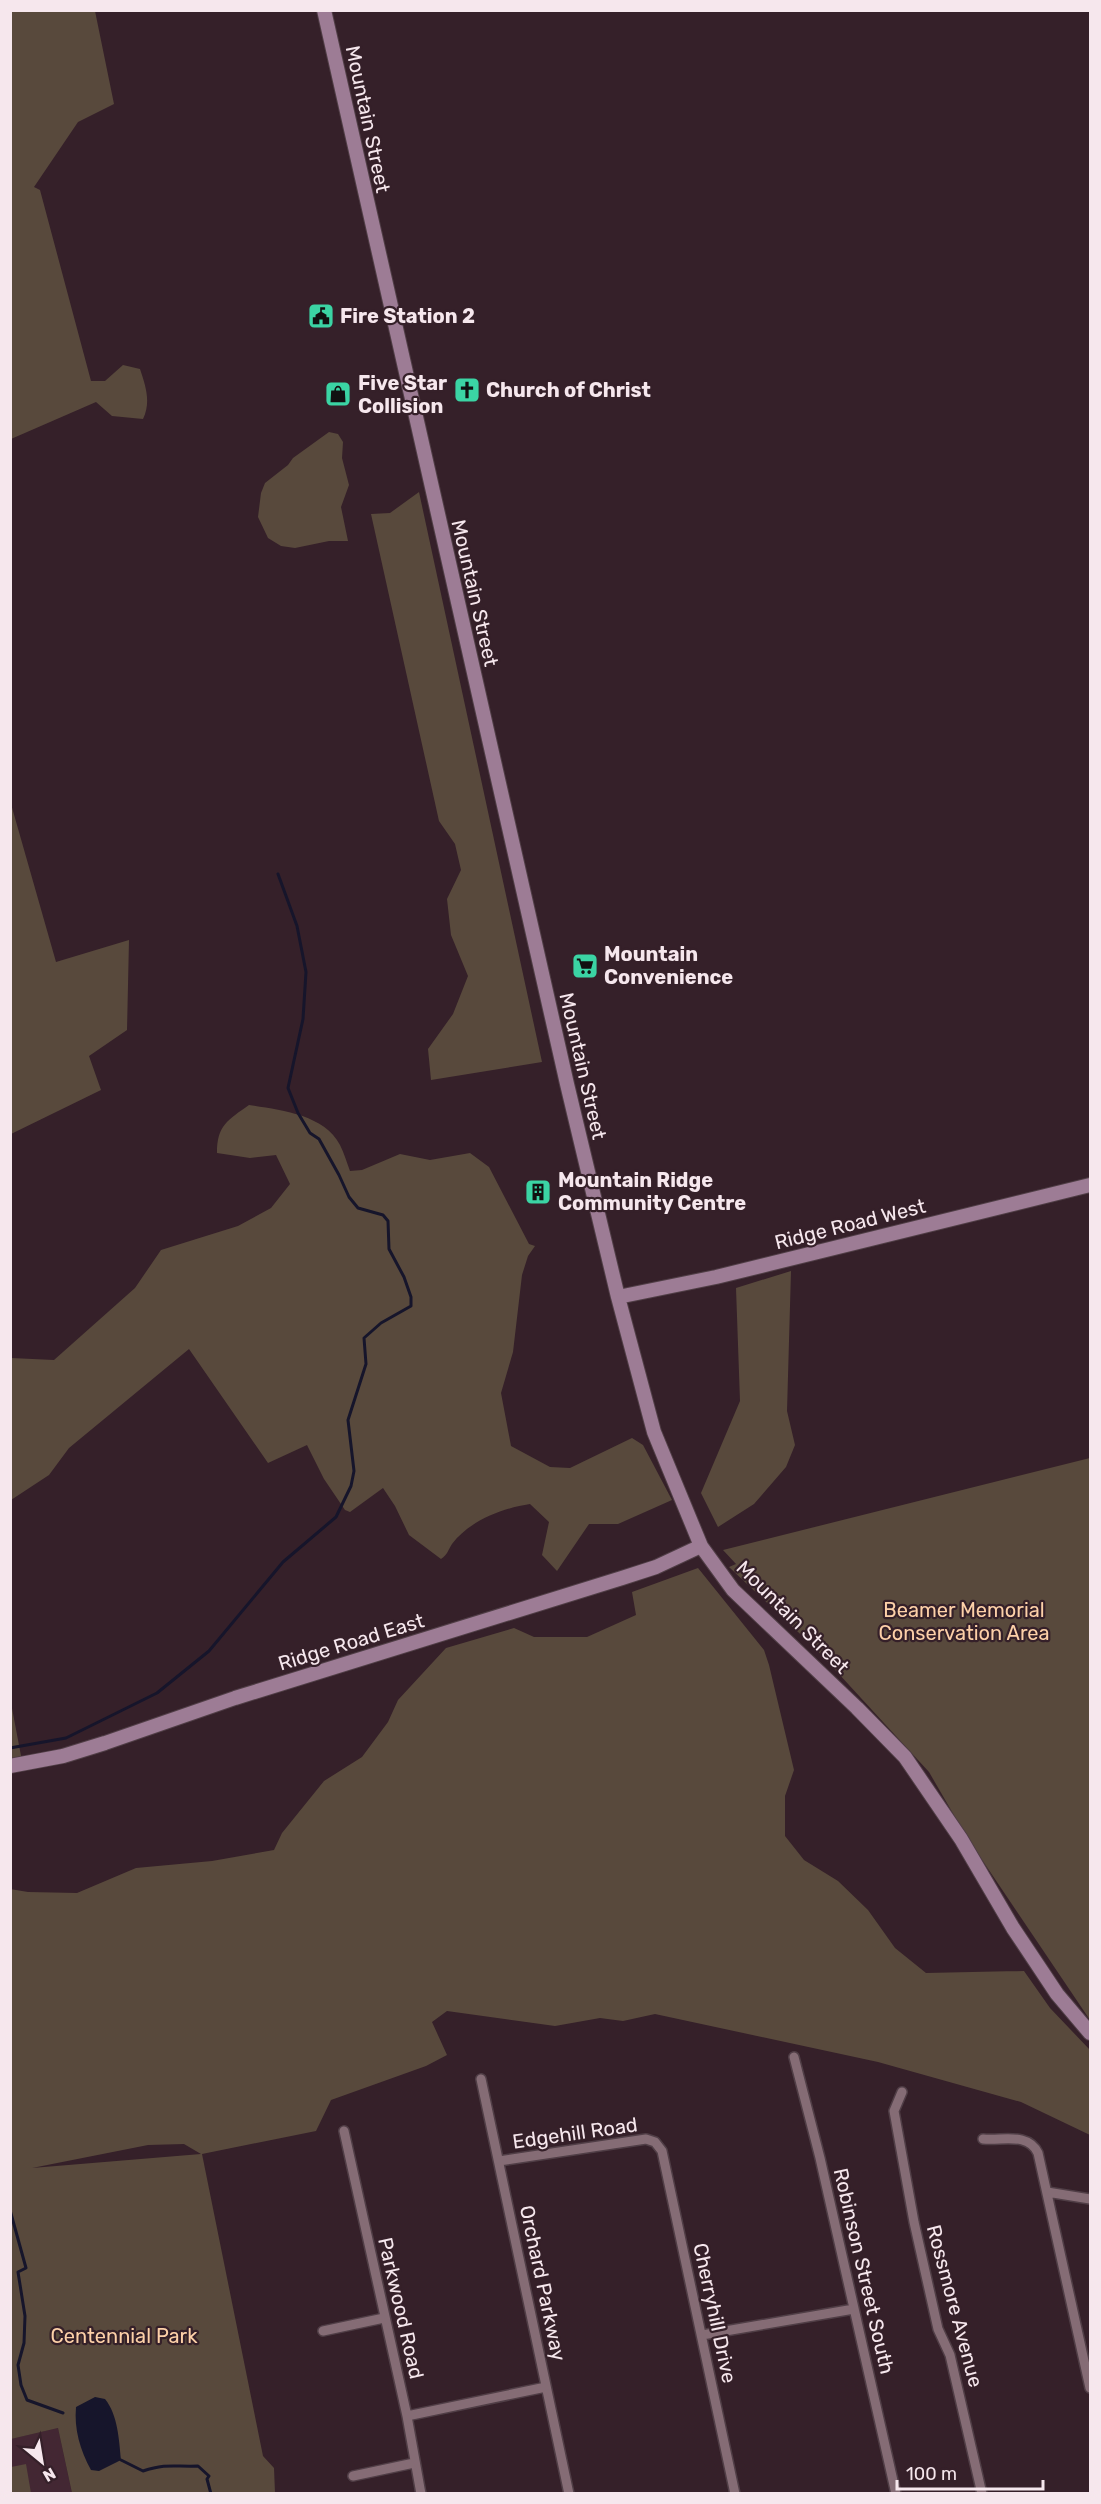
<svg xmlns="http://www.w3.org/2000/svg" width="1101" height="2504" viewBox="0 0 1101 2504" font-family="Rubik,sans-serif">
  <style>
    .built { fill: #432733 }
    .green { fill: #58493c; fill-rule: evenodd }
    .water { fill: #16152b }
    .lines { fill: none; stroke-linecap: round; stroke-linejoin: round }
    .stream { stroke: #16152b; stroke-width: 3 }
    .street-casing { stroke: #503e46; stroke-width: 12 }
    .secondary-casing { stroke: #503e46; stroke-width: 16 }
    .street { stroke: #856c75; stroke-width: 9 }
    .secondary { stroke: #9d7c95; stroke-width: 14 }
    .labels { text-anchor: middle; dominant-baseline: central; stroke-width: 4.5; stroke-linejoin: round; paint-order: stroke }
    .street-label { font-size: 20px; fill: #f6e7ed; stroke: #352029 }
    .poi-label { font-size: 20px; font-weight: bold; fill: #f6e7ed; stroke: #352029; text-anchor: start }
    .park-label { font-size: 20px; fill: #fdd0a8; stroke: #352029 }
  </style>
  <rect width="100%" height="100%" fill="#352029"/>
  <path class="built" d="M58 2428 72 2493H11L10 2439Z"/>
  <path class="green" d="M11 10 95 11 114 104 78 122 34 187 40 190 91 381H105L123 365 140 369C146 387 151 402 143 419L112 416 96 402 11 439Z
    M329 432 338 434 343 442 342 458 349 485 341 507 348 541H329L295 548 281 546 268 538 258 517 261 493 265 483 288 465 293 458Z
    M419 492 542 1062 431 1080 428 1049 453 1014 468 976 451 935 447 899 461 870 455 844 439 821 371 514 390 513Z
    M11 804 56 962 129 940 127 1030 89 1056 101 1090 11 1134Z
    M249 1105C279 1110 324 1114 340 1145 344 1153 347 1163 350 1171L362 1170 400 1154 430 1160 470 1153 489 1167 529 1244 535 1246 528 1256 522 1275 513 1352 501 1393 511 1446 550 1467 570 1468 632 1438 643 1445 672 1500 618 1524H589L557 1571 542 1555 549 1522 530 1504C503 1508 469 1521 452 1544 448 1550 448 1554 441 1559L409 1535 395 1506 383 1488 350 1512 345 1510 324 1479 307 1445 268 1463 189 1349 69 1448 49 1475 11 1500V1358L54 1360 135 1288 161 1250 238 1226 271 1208 290 1184 276 1155 250 1158 217 1153C217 1125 228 1120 249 1105Z
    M791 1271 787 1411 795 1445 786 1467 754 1504 718 1527 701 1493 740 1401 736 1288Z
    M1090 1458V2020L966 1836 929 1772 815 1648 729 1567 736 1564 723 1550Z
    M698 1568 764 1650 769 1665 794 1770 785 1796V1836L804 1860 838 1881 868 1910 895 1948 926 1973 1024 1971 1050 2008 1090 2050V2135L1021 2102 878 2062 655 2014 623 2021 600 2018 555 2026 447 2011 432 2022 447 2055 426 2066 331 2100 316 2131 202 2154 263 2456 274 2468 275 2493H72L58 2428 11 2439 10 1889 28 1892 77 1893 136 1868 212 1861 274 1850 282 1833 324 1781 362 1757 388 1722 398 1700 446 1648 514 1628 534 1637H587L636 1615 632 1592ZM184 2144 201 2154 32 2168 148 2145Z
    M11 1703 22 1761 11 1762Z
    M26 2464 31 2493H11V2467Z"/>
  <path class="water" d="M95 2397 105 2399C118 2415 119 2440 121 2460L99 2471 91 2470C80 2450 74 2429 76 2407Z"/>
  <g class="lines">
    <path class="stream" d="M10 1748 66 1738 157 1693 209 1651 283 1562 336 1517 351 1486 354 1471 348 1420 366 1364 364 1338 381 1323 411 1306V1297L404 1277 389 1249 388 1221 383 1215 358 1208 349 1197 339 1175 319 1139 310 1133 298 1113 288 1088 303 1019 306 972 297 926 278 874
      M10 2210 26 2268 18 2272 25 2316 24 2343 18 2365 21 2385 27 2400 63 2413
      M121 2460 143 2471C167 2463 175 2467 198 2466L209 2476 207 2479 211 2494"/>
    <defs>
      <path id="street" d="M794 2057 820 2158 896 2494
        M481 2079 569 2494
        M902 2092 894 2111 914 2222 938 2329 950 2355 982 2494
        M344 2131 407 2416 421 2494
        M983 2139C1003 2141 1028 2132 1038 2153L1090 2388
        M499 2161 646 2139 655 2142 662 2151 735 2494
        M1047 2192 1090 2199
        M323 2331 384 2318
        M702 2335 854 2309
        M407 2416 546 2387
        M353 2476 414 2463"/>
      <path id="secondary" d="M324 10 567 1084 618 1297 654 1432 701 1546 733 1590 857 1708 905 1757 961 1839 1013 1928 1057 1994 1090 2033
        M618 1297 716 1277 1090 1185
        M10 1766 63 1756 105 1743 235 1698 622 1578 656 1567 701 1546"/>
    </defs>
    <use href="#street" class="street-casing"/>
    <use href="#secondary" class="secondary-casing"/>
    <use href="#street" class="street"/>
    <use href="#secondary" class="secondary"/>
  </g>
  <defs>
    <symbol id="civic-square" viewBox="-11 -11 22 22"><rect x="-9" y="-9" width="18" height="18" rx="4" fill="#3bd4a4" stroke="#352029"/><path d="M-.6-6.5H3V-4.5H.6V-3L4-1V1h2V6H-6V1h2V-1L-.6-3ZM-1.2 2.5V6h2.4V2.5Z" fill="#111"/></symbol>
    <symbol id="church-square" viewBox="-11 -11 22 22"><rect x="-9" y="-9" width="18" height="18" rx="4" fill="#3bd4a4" stroke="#352029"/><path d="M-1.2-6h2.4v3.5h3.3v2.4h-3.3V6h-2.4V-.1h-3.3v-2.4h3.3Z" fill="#111"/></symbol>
    <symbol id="shop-square" viewBox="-11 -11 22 22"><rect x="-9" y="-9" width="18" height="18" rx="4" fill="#3bd4a4" stroke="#352029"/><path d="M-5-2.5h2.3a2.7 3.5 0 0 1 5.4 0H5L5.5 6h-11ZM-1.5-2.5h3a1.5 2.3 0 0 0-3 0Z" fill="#111"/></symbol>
    <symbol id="supermarket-square" viewBox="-11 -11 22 22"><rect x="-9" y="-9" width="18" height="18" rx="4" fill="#3bd4a4" stroke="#352029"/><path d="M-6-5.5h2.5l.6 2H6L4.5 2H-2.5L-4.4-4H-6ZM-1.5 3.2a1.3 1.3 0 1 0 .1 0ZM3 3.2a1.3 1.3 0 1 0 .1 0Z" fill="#111"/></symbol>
    <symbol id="building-square" viewBox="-11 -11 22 22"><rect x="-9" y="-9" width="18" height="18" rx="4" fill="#3bd4a4" stroke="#352029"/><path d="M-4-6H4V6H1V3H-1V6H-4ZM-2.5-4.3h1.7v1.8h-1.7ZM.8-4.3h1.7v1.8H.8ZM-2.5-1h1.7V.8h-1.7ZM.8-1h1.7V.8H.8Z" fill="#111"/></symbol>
  </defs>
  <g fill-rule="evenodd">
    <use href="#civic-square" x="306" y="301" width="30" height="30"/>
    <use href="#church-square" x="452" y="375" width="30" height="30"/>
    <use href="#shop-square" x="323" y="379" width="30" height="30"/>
    <use href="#supermarket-square" x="570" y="951" width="30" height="30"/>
    <use href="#building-square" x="523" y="1177" width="30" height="30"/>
  </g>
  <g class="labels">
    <g class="street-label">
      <text transform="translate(368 119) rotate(78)">Mountain Street</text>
      <text transform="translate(475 593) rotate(77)">Mountain Street</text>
      <text transform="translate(583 1066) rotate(77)">Mountain Street</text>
      <text transform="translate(850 1224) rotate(-14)">Ridge Road West</text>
      <text transform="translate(793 1617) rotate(45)">Mountain Street</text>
      <text transform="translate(351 1642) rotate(-17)">Ridge Road East</text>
      <text transform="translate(575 2133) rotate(-8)">Edgehill Road</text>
      <text transform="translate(864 2271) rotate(77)">Robinson Street South</text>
      <text transform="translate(543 2283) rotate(78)">Orchard Parkway</text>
      <text transform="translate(955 2306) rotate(75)">Rossmore Avenue</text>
      <text transform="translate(401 2308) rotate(77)">Parkwood Road</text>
      <text transform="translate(715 2313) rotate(78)">Cherryhill Drive</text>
    </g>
    <g class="poi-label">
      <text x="340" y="316">Fire Station 2</text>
      <text x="358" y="383">Five Star<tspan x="358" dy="23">Collision</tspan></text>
      <text x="486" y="390">Church of Christ</text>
      <text x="604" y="954">Mountain<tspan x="604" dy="23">Convenience</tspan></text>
      <text x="558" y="1180">Mountain Ridge<tspan x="558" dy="23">Community Centre</tspan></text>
    </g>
    <g class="park-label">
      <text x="964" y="1610">Beamer Memorial<tspan x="964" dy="23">Conservation Area</tspan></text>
      <text x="124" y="2336">Centennial Park</text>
    </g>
  </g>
  <rect width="1101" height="2504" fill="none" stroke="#f6e7ed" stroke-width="24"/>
  <g transform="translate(42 2462) rotate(150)" stroke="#352029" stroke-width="4.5" paint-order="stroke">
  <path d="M0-4.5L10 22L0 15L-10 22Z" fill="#f6e7ed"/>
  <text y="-9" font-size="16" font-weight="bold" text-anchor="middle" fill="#f6e7ed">N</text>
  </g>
  <path d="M897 2480v9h146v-9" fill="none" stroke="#f6e7ed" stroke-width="3"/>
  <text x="906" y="2480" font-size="18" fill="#f6e7ed" stroke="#352029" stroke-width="4.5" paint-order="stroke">100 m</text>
</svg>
